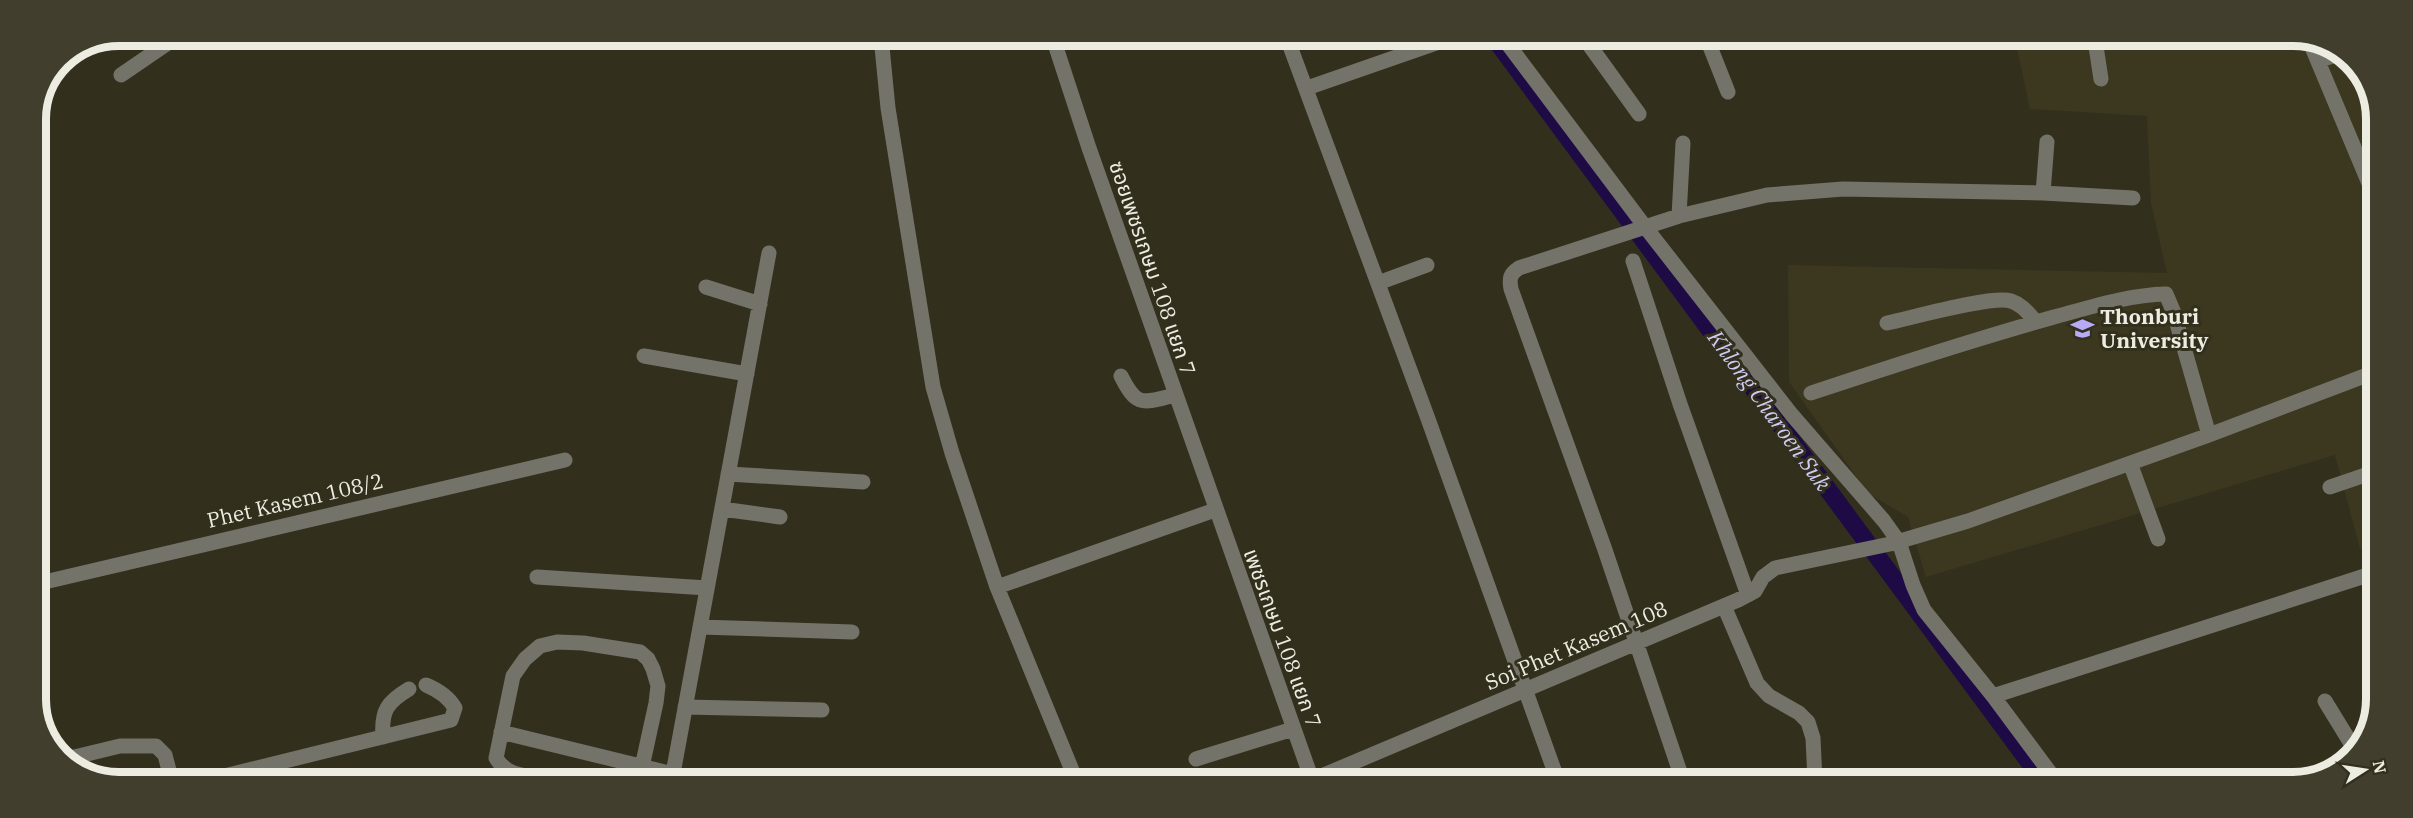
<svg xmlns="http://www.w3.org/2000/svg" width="2413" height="818" viewBox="0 0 2413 818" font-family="'IBM Plex Serif','Noto Sans Thai',serif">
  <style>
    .built { fill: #3c381f }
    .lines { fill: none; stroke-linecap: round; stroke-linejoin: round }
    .canal { stroke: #1e0b46; stroke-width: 18 }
    .minor { stroke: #74736a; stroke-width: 15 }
    .labels { text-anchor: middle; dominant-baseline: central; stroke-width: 6; stroke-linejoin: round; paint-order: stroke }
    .street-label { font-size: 21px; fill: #edece1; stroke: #322f1d }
    .poi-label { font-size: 21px; font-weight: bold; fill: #edece1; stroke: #322f1d; text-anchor: start }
    .water-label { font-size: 22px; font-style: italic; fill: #cfcbf1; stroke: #322f1d }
    .rim { fill: none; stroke: #edece1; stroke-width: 8 }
  </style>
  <rect width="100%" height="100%" fill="#322f1d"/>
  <path class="built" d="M2015 40H2320L2360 68 2377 113 2374 546 2360 549 2335 455 1926 577 1908 517 1868 493 1789 382 1788 265 2167 273 2151 203 2147 116 2030 109Z"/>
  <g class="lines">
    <path class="canal" d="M1495 39 2044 782"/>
    <path class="minor" d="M881 37 888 108 933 387 952 453 997 587 1076 780
      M1053 38 1089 148 1312 780
      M1287 38 1427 416 1558 781
      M1504 39 1646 228 1792 415 1884 521 1899 542 1913 585 1924 610 1993 696 2057 782
      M1585 39 1639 114
      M1707 39 1728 92
      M2095 40 2101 79
      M2309 40 2376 200
      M2318 61 2339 54
      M2357 66 2377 117
      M121 75 178 36
      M1307 88 1448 39
      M2043 193 2047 142
      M1679 216 1683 143
      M1633 261 1680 404 1748 595
      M1378 283 1427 265
      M706 287 760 304
      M1887 323C1911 318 1992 295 2011 301 2023 305 2028 313 2036 322
      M644 356 747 374
      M1121 376C1137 408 1143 403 1175 395
      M1811 393C1892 366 1972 340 2054 317 2091 307 2128 295 2166 294L2174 313 2209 435
      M2130 463 2158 539
      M728 474 863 482
      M2330 487 2374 472
      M722 509 780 517
      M537 577 707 588
      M36 584 565 460
      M997 587 1215 510
      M1724 606 1757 683 1769 696 1799 713 1808 722 1813 738 1815 781
      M700 627 852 632
      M1993 696 2374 573
      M2325 701 2355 750
      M685 707 822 710
      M501 732 673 774
      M383 737C381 711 387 702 409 689
      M66 759 120 746H156L165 755 171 778
      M1196 759 1293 729
      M216 778 451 720 455 708C448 696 438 690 426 685
      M539 779C522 775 506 775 496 758L513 676 525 659 540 646 557 642 583 643 640 652 648 659 653 669 658 686 656 703 642 767
      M672 779 769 253
      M1312 780 1738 600 1755 591 1763 577 1775 568 1890 544 1968 521 2209 435 2375 372
      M1683 781 1604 547 1511 289C1509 278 1510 274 1519 268L1679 216 1767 195 1843 189 2043 193 2133 198"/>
  </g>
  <defs>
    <symbol id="university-bare" viewBox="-9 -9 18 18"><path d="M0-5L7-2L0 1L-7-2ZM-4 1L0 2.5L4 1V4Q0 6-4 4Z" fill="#b7abf8" stroke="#322f1d" stroke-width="2.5" paint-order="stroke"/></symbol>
  </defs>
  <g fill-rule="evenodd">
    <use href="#university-bare" x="2066" y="312" width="33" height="33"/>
  </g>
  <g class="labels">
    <g class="street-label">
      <text transform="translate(1153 268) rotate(71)">ซอยเพชรเกษม 108 แยก 7</text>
      <text transform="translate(295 500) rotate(-13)">Phet Kasem 108/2</text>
      <text transform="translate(1283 638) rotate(70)">เพชรเกษม 108 แยก 7</text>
      <text transform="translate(1576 645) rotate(-23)">Soi Phet Kasem 108</text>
    </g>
    <g class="poi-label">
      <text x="2100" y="316">Thonburi<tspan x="2100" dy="24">University</tspan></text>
    </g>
    <g class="water-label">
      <text transform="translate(1770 410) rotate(54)">Khlong Charoen Suk</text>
    </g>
  </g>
  <path d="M0 0H2413V818H0ZM119 46H2293A73 73 0 0 1 2366 119V699A73 73 0 0 1 2293 772H119A73 73 0 0 1 46 699V119A73 73 0 0 1 119 46Z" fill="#413e2d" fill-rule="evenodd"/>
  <path class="rim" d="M119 46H2293A73 73 0 0 1 2366 119V699A73 73 0 0 1 2293 772H119A73 73 0 0 1 46 699V119A73 73 0 0 1 119 46Z"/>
  <g transform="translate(2365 770) rotate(78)" stroke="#322f1d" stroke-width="4.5" paint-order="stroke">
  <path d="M0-4.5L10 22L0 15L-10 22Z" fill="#edece1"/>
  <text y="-9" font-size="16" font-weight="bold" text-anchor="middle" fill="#edece1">N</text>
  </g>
</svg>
